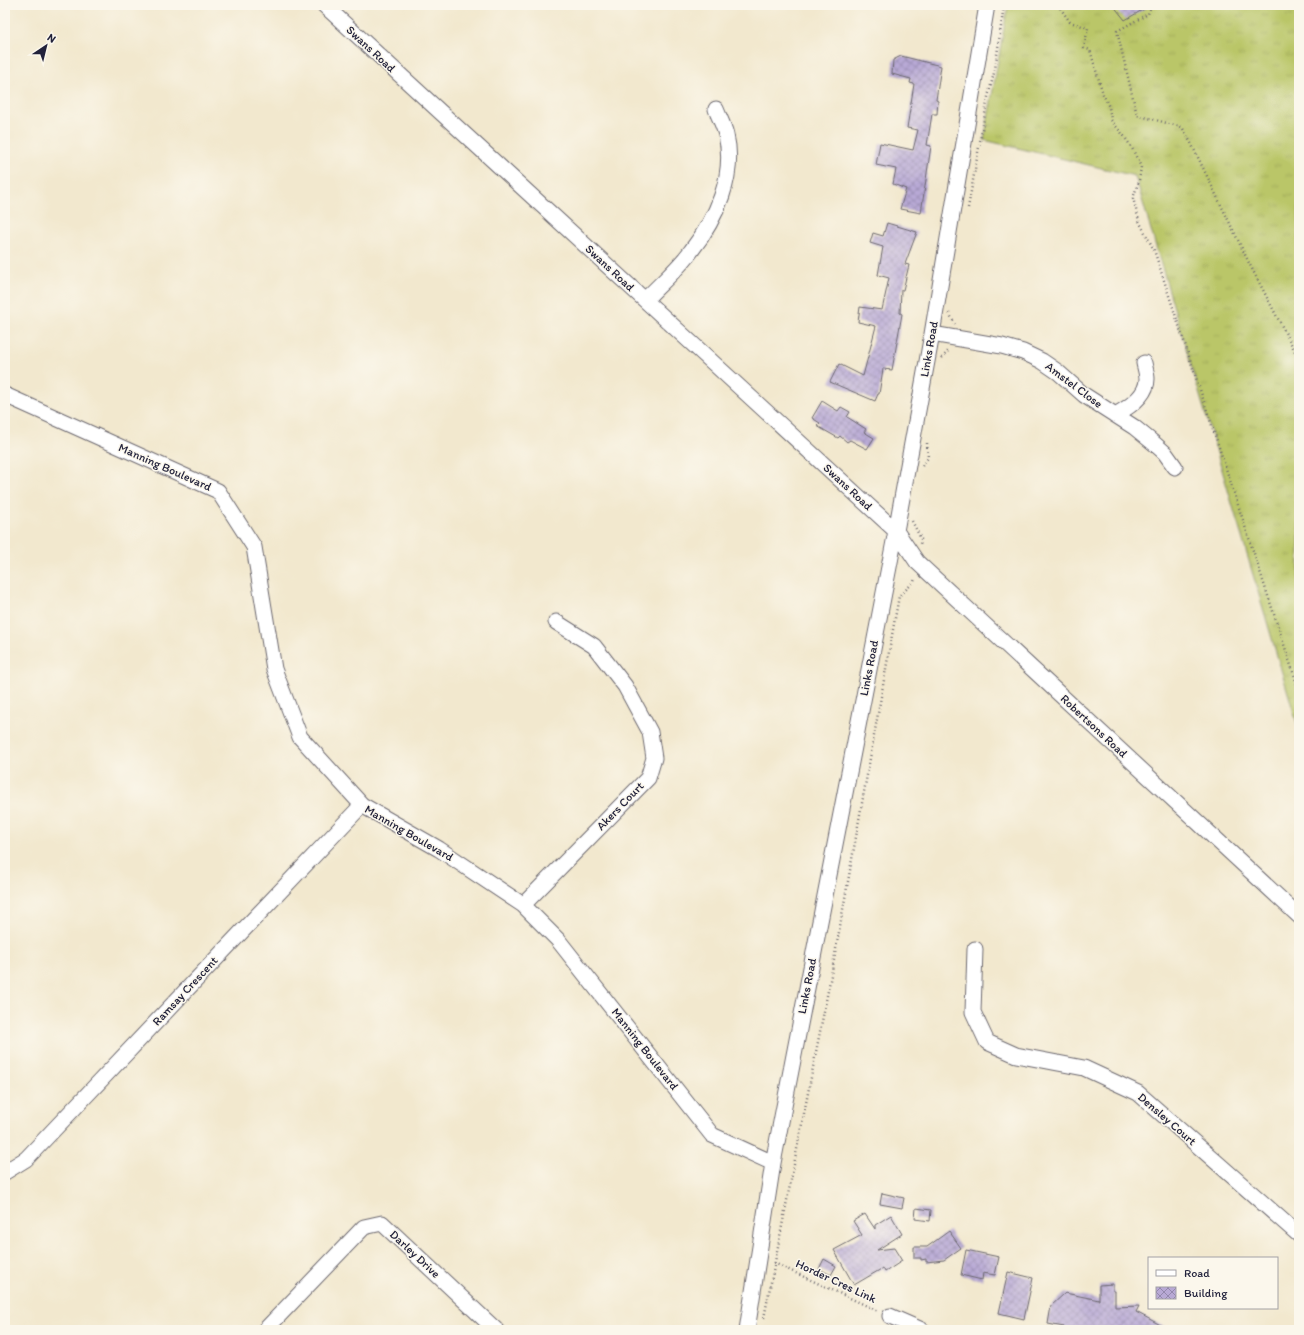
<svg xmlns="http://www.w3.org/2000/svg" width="1304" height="1335" viewBox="0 0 1304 1335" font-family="Itim,sans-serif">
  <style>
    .grass { fill: url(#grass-tufts); stroke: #6e7452 }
    .building { fill: url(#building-cross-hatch) }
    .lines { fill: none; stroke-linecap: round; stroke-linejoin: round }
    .minor-casing { stroke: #6b676e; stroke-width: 17 }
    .path { stroke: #6b676e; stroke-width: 2.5; stroke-dasharray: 1 3; stroke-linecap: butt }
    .minor { stroke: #fff; stroke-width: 15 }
    .labels { text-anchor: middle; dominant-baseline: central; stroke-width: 3; stroke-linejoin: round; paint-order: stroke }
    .street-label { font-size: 12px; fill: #22223b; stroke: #fbf7ec }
  </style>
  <defs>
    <pattern id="grass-tufts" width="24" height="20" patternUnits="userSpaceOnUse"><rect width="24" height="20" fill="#bac668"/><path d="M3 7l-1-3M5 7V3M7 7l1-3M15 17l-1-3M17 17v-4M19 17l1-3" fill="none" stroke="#a0aa5b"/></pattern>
    <pattern id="building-cross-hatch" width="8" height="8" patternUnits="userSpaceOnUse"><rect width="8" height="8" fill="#b8a9d5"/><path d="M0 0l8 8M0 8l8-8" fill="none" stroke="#9589ae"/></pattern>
  </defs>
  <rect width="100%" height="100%" fill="#fbf7ec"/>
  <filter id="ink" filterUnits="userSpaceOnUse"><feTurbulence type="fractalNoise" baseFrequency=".025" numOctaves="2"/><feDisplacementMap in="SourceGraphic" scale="8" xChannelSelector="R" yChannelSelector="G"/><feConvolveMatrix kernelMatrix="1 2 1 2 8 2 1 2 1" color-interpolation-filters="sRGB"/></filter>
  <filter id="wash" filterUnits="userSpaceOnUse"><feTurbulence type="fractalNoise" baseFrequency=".012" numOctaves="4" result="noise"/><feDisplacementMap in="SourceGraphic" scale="16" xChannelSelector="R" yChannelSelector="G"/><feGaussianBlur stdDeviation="0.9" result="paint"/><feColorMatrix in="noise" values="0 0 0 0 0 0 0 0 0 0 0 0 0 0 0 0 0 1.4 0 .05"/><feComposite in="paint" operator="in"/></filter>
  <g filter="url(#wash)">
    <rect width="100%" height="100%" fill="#f2e8ce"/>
    <path class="grass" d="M1008 5H1299V730L1135 176 984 140Z"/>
    <g id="blocks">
      <path class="building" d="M1113 5H1151L1125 20Z
        M901 56 941 66 936 100 938 101 937 114H932L927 145 931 146 921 213 900 209 906 189 893 184 896 169 876 165 880 143 913 150 918 130 907 128 914 84 910 83 911 79 892 74 893 60Z
        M887 223 917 232 905 264 909 265 903 290H901L900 313 902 314 892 370 883 369 879 394H878L875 401 830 382 839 364 863 376 876 326 858 322 860 307 882 310 889 278 878 275 883 247 870 243 873 233 883 236Z
        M822 401 838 411 841 407 850 412 847 417 866 429 864 432 874 438 867 449 850 440 847 442 840 436 838 438 817 426 820 423 812 418Z
        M882 1193 904 1198 902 1208 880 1204Z
        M916 1208 931 1210 930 1221 915 1219Z
        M865 1214 875 1229V1225L891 1215 902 1234 877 1250 894 1248 902 1261 885 1272 883 1268 854 1285 834 1250 862 1235 853 1221Z
        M949 1231 961 1248 944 1260 926 1262V1259L921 1260V1258H914V1247H927Z
        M966 1250 999 1257 995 1275 983 1273 982 1280 961 1275Z
        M824 1259 836 1266 831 1275 819 1269Z
        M1008 1272 1033 1278 1024 1319 999 1313Z
        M1113 1284V1291H1115V1307L1139 1306 1136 1312 1170 1330H1063L1064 1327 1048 1324 1051 1306 1065 1293 1099 1300V1285Z"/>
    </g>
  </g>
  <g filter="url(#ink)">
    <use href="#blocks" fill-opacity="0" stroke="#6b676e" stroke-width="1"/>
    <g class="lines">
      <defs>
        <path id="minor" d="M324 5 896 531 917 562 1299 916
          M645 300C660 284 678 269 691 251 716 219 736 176 726 135 724 126 719 117 716 109
          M932 334 1002 346 1023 352 1042 361 1058 372 1084 395 1134 427 1156 445 1165 453 1175 467
          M5 395 218 491 254 547 274 669 300 737 362 805 439 849 523 905 558 940 712 1135 773 1163
          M1115 415C1128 408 1147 396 1147 379 1147 374 1145 368 1144 363
          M523 905 648 778 654 758 650 732 625 686 594 646 556 622
          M975 949 973 1012 987 1042 1016 1055 1084 1068 1138 1093 1299 1235
          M5 1172 26 1159 362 805
          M890 1316 922 1330
          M265 1330 364 1227 382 1223 496 1330
          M747 1330 773 1163 896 531 932 334 987 5"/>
      </defs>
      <use href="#minor" class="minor-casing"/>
      <path class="path" d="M1058 5 1070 22 1088 28 1084 48 1090 50 1103 94 1109 107 1111 120 1124 136 1132 148 1141 167 1139 181 1133 198 1139 221 1154 250 1299 690
        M1151 5 1148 14 1117 31 1137 115 1182 127 1191 143 1250 265 1299 359
        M968 208 988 97 995 69 1004 5
        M949 313 955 324
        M942 358 949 350
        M922 466 928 458 927 443
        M912 521 921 539 920 544
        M774 1263 878 1311
        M764 1318 834 960 899 596 914 582 915 578"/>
      <use href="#minor" class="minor"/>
    </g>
  </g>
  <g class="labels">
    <g class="street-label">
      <text transform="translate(371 49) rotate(43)">Swans Road</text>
      <text transform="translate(610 268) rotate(43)">Swans Road</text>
      <text transform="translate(929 349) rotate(-80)">Links Road</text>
      <text transform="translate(1074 385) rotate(37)">Amstel Close</text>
      <text transform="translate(165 467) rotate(24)">Manning Boulevard</text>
      <text transform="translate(848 487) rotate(43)">Swans Road</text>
      <text transform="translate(869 668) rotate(-79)">Links Road</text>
      <text transform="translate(1094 726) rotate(43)">Robertsons Road</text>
      <text transform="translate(620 806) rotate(-46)">Akers Court</text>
      <text transform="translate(409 833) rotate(30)">Manning Boulevard</text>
      <text transform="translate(807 986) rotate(-79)">Links Road</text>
      <text transform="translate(185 991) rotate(-47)">Ramsay Crescent</text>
      <text transform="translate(645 1049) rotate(52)">Manning Boulevard</text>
      <text transform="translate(1167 1119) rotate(41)">Densley Court</text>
      <text transform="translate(415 1254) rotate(43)">Darley Drive</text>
      <text transform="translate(836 1281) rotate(25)">Horder Cres Link</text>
    </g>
  </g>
  <rect width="1304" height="1335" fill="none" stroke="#fbf7ec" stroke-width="20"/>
  <rect x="1148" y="1257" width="130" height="52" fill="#fbf7ec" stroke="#a4a2a5"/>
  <rect x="1156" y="1270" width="20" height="6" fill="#ffffff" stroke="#a4a2a5"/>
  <text x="1184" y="1277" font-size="12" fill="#22223b">Road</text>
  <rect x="1156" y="1287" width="20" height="12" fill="url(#building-cross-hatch)" stroke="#a4a2a5"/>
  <text x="1184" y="1297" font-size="12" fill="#22223b">Building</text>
  <g transform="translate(46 46) rotate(35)" stroke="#fbf7ec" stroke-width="3" paint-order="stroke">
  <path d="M0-3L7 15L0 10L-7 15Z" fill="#22223b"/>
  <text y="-6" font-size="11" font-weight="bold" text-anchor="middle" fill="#22223b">N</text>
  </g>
</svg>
